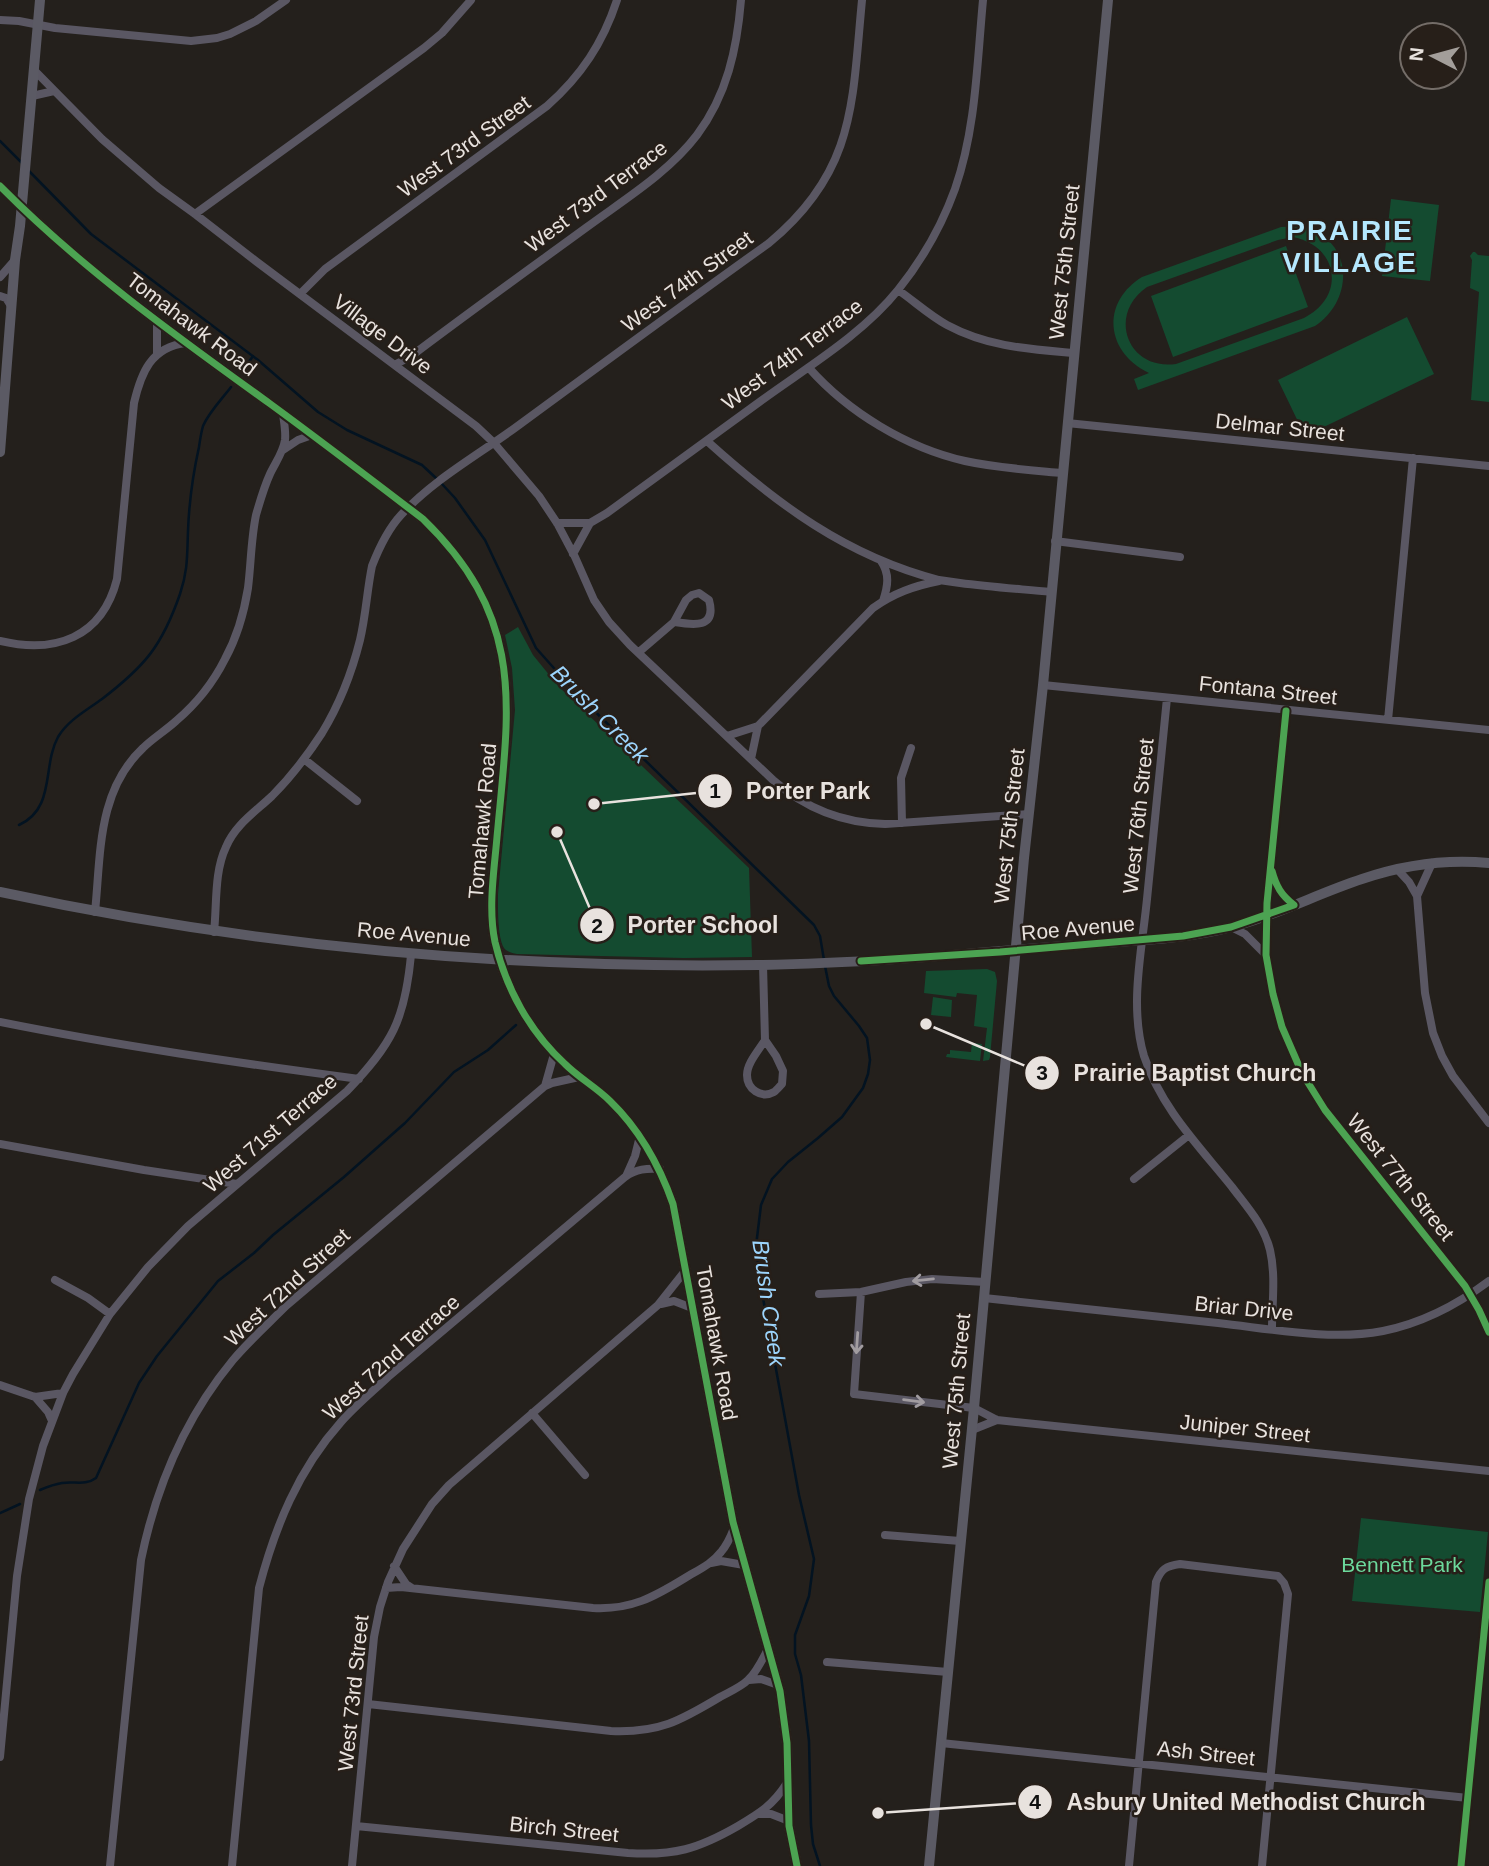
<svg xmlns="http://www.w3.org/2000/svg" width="1489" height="1866" viewBox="0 0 1489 1866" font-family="Helvetica,sans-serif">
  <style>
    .green { fill: #144b30; fill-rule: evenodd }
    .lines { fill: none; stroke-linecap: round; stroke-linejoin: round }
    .stream { stroke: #031321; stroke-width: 2.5 }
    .street { stroke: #5a5763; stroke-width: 8 }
    .secondary { stroke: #5b5a64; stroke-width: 10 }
    .cycleway-casing { stroke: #271f19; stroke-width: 11 }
    .cycleway { stroke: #4ca352; stroke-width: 7 }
    .oneway { stroke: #a19ca0 }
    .labels { text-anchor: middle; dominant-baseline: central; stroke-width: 5; stroke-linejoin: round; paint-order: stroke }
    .street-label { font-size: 21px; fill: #e8e2de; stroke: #271f19 }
    .park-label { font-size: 21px; fill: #6cd99c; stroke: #271f19 }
    .water-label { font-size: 23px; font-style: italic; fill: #9cd4fc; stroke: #271f19 }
    .district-label { font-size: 28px; font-weight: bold; letter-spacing: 2px; fill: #b5e8fe; stroke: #271f19 }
    .leader { fill: none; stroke: #e8e2de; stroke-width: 2.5 }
    .callout-dot { fill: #e8e2de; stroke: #271f19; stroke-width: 2.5 }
    .mark-label { font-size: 21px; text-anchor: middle; font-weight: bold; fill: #111 }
    .callout-label { font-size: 23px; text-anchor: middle; font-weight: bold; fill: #e8e2de; stroke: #271f19; stroke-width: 5; stroke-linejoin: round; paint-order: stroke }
  </style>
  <rect width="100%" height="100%" fill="#24201c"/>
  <path class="green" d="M1391 199 1439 205 1430 281 1382 276Z
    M1281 227C1291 227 1300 226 1309 229 1355 245 1352 302 1315 326L1138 390 1134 379 1149 373C1106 353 1100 303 1142 277ZM1293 237C1339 246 1346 297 1304 318L1176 364C1127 371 1107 314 1147 287L1278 240Z
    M1286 246 1308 307 1173 357 1151 296Z
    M1473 252H1475L1478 255 1489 256V402L1471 400 1479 292 1470 288 1472 260 1470 256Z
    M1407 317 1434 374 1305 436 1278 380Z
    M518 627 533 655 559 687 749 868 752 957 684 958 517 954C513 953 510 953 506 950 497 943 498 906 498 894L515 710 512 668 505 635Z
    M987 969 995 972 997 981 990 1057 989 1060 983 1061 987 1028 974 1026 977 995 957 993 956 997 924 993 926 971Z
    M933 997 952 1000 951 1017 931 1015Z
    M972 1043 982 1044 980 1061 946 1057 947 1054H950V1050L971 1052Z
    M1361 1518 1488 1532 1480 1612 1352 1601Z"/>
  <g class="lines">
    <path class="stream" d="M0 141 22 163
      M29 171 91 234 258 360 318 412 347 430 422 465 437 479
      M244 369 253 356
      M442 484 455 498 485 540 536 648 576 693 814 925 820 936 824 960
      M19 825C56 808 42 766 58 737 68 720 87 710 102 699 145 666 162 646 180 594 188 570 187 556 188 531 189 504 193 474 199 447 200 440 201 433 203 426 209 412 222 399 231 387
      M40 1490C47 1487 55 1484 62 1483 75 1481 85 1486 96 1478L139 1383 157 1356 218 1281 254 1253 273 1235 344 1177 405 1123 454 1072 488 1050 516 1025
      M0 1513 20 1504
      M820 1866 813 1844 811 1825 809 1741 801 1675 795 1654V1635L809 1596 814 1559 799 1495 761 1287 756 1246 761 1205 772 1179 788 1162 818 1138 842 1117 863 1088 868 1074 870 1060 867 1038 859 1026 834 996 829 986 825 966"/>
    <path class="street" d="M0 20 19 21 55 28 191 41 217 38 230 34 256 21 286 0
      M34 70 102 139 159 188 195 214 257 262 476 426 494 443 539 496 557 523 575 557 594 600 609 622 630 645 773 780C806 809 842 823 885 824L1029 814
      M32 96 54 91
      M195 214 424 48 442 33 471 0
      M0 277 15 260
      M898 290C914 301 929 315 947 325 988 347 1028 349 1074 353
      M300 294 325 269 547 106C581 76 603 43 617 0
      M0 296 6 298 11 306
      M157 321V353
      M396 364 410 357C468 313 528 270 587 227 625 199 668 173 697 135 727 95 737 49 741 0
      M809 368C848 412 907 448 965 461 997 468 1029 470 1062 473
      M1067 423 1489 466
      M707 441C777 504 846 556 939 580 946 581 953 582 960 583 990 587 1020 589 1051 592
      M283 450 298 440 312 435
      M557 523H590L607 513C657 477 707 440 758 403 804 369 861 336 898 290 922 260 942 225 955 189 976 129 977 63 983 0
      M1055 541 1180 557
      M573 554 590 523
      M881 561C890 574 888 586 883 601
      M0 641C55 654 102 638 117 579L134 403C141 373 151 347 186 343
      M639 652 674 622 686 600 692 595 699 593 709 600C717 629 693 625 674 622
      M1043 685 1489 730
      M1167 698C1160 765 1154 832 1147 899 1142 950 1129 1006 1144 1056 1161 1108 1199 1146 1232 1187 1247 1207 1264 1225 1270 1250 1276 1276 1272 1303 1272 1329
      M1286 711 1267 903 1266 955 1273 994 1282 1027 1302 1073 1325 1110 1465 1286 1479 1310 1489 1332
      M1388 720 1413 458
      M727 736 758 726 873 608C894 593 914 586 939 581
      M304 759 357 801
      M751 759 758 726
      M902 823 901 778 911 748
      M1432 863 1417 896 1425 993 1433 1033 1442 1056 1453 1076 1489 1123
      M1397 869 1409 882 1417 896
      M1273 873C1277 888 1283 896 1294 905
      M95 912C101 854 97 791 143 748 153 738 165 731 176 721 196 704 213 683 225 659 237 637 244 613 248 588 251 564 251 539 256 515 260 501 264 487 270 474 275 463 283 453 285 440 286 432 284 422 283 414
      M1231 927 1245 934 1266 955
      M214 932C217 905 214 872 226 847 235 825 255 812 272 796 291 777 307 756 322 733 339 705 352 672 360 640 366 615 367 590 372 566 379 548 388 529 401 515 434 479 480 454 519 425 602 364 685 303 769 243 856 171 852 103 862 0
      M763 965 765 1040 776 1056 783 1071 782 1084C780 1086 776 1091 774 1092 761 1099 747 1089 747 1075 747 1063 759 1050 765 1040
      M0 1022C119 1046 239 1063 359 1079
      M545 1086 554 1054
      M0 1144 144 1170 237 1184
      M627 1174 635 1156 640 1136
      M1134 1179 1189 1135
      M55 1280 88 1298 110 1314
      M861 1292 854 1394 974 1408 997 1420 1489 1471
      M819 1294 861 1292 906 1282 932 1279 985 1282
      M984 1298C1062 1307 1140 1315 1218 1323 1272 1329 1330 1341 1383 1331 1423 1323 1457 1305 1489 1281
      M661 1304 674 1301 692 1308
      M0 1385 35 1397 63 1393
      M35 1397 48 1412 52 1421
      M532 1413 585 1475
      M972 1430 997 1420
      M885 1535 960 1541
      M711 1563 721 1561 744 1565
      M394 1566 406 1584 412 1588
      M386 1588 401 1587 593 1608C631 1610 654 1597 685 1578 698 1570 712 1564 721 1552 727 1545 731 1536 734 1528
      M827 1662 948 1672
      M749 1680 761 1679 778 1685
      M368 1704 611 1731C659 1733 680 1721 720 1697 729 1692 741 1687 748 1680 757 1672 763 1658 769 1647
      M941 1743 1468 1798
      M0 1757 17 1576 29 1499 43 1446 63 1393 73 1374 110 1314 148 1267 188 1226 347 1091C392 1044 405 1020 411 955
      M760 1814H771L789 1821
      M356 1826 628 1853C674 1856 698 1849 738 1826 760 1813 773 1805 787 1783
      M110 1866 141 1560C156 1487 185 1418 233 1360 249 1341 268 1324 286 1306L545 1086 552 1083 579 1077
      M232 1866 259 1588C275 1527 298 1470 341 1422 355 1406 372 1392 388 1377L625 1177C636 1169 647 1168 660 1169
      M352 1866 374 1637 380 1607 388 1582 403 1549 432 1504 449 1485 658 1305 685 1271
      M1129 1866 1156 1582C1161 1569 1166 1566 1180 1564L1278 1576 1284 1583 1288 1594 1262 1866
      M1461 1866 1489 1582"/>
    <path class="secondary" d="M0 186C81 268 176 336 269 403 321 441 372 480 423 519 527 620 509 706 497 837 494 872 488 908 495 942 506 989 530 1032 565 1064 579 1078 596 1087 610 1101 640 1130 659 1164 673 1204L733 1522 780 1691 787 1743 789 1826 797 1866
      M0 452 15 260 20 226 40 0
      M0 892C250 946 504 969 759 965 883 963 1006 950 1130 941 1167 939 1206 935 1242 924 1283 912 1322 892 1362 879 1403 865 1447 859 1489 863
      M929 1866 974 1408 1024 858 1043 685 1108 0"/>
    <defs>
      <path id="cycleway" d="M0 186C81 268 176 336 269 403 321 441 372 480 423 519 527 620 509 706 497 837 494 872 488 908 495 942 506 989 530 1032 565 1064 579 1078 596 1087 610 1101 640 1130 659 1164 673 1204L733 1522 780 1691 787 1743 789 1826 797 1866
        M1286 711 1267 903 1266 955 1273 994 1282 1027 1302 1073 1325 1110 1465 1286 1479 1310 1489 1332
        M861 961 1000 952 1183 936 1231 927 1294 905C1281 895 1276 886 1272 871
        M1461 1866 1489 1582"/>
    </defs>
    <use href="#cycleway" class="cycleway-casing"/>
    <use href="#cycleway" class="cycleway"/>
  </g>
  <defs><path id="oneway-shaft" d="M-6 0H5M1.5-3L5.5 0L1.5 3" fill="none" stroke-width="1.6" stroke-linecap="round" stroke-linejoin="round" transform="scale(1.75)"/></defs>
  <g class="oneway">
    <use href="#oneway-shaft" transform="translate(923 1280) rotate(174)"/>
    <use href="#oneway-shaft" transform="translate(857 1343) rotate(94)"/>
    <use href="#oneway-shaft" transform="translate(914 1401) rotate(7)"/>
  </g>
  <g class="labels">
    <g class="street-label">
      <text transform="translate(464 146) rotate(-36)">West 73rd Street</text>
      <text transform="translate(596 196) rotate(-37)">West 73rd Terrace</text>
      <text transform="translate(1064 262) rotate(-84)">West 75th Street</text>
      <text transform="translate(687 281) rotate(-36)">West 74th Street</text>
      <text transform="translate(192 324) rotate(37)">Tomahawk Road</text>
      <text transform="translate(383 334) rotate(37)">Village Drive</text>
      <text transform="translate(792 354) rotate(-37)">West 74th Terrace</text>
      <text transform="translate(1280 427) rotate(6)">Delmar Street</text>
      <text transform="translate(1268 690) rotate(6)">Fontana Street</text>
      <text transform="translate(1138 816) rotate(-84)">West 76th Street</text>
      <text transform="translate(482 821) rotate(-85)">Tomahawk Road</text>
      <text transform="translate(1009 826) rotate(-84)">West 75th Street</text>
      <text transform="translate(1078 928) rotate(-5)">Roe Avenue</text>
      <text transform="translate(414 934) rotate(5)">Roe Avenue</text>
      <text transform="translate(270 1133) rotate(-41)">West 71st Terrace</text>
      <text transform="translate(1401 1177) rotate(51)">West 77th Street</text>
      <text transform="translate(287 1287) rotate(-43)">West 72nd Street</text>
      <text transform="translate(1244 1308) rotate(6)">Briar Drive</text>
      <text transform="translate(717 1343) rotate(80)">Tomahawk Road</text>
      <text transform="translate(391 1357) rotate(-42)">West 72nd Terrace</text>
      <text transform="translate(956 1391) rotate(-85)">West 75th Street</text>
      <text transform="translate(1245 1428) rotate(6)">Juniper Street</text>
      <text transform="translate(353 1693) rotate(-84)">West 73rd Street</text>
      <text transform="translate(1206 1753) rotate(6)">Ash Street</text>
      <text transform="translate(564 1829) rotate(6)">Birch Street</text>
    </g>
    <g class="park-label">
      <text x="1402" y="1564">Bennett Park</text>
    </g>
    <g class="water-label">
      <text transform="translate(600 714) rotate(45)">Brush Creek</text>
      <text transform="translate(769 1303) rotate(82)">Brush Creek</text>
    </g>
    <g class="district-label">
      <text x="1350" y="230">PRAIRIE<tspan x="1350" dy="32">VILLAGE</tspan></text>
    </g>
  </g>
  <path class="leader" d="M594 804L715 791M557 832L597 925M926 1024L1042 1073M878 1813L1035 1802"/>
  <g class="callout-dot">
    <circle cx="594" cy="804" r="7"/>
    <circle cx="557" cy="832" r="7"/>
    <circle cx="926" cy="1024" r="7"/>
    <circle cx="878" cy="1813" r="7"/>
    <circle cx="715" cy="791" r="18"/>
    <circle cx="597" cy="925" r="18"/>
    <circle cx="1042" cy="1073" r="18"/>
    <circle cx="1035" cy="1802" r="18"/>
  </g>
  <g class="mark-label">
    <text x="715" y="798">1</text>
    <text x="597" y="933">2</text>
    <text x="1042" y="1080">3</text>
    <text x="1035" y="1809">4</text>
  </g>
  <g class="callout-label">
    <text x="808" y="799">Porter Park</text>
    <text x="703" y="933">Porter School</text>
    <text x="1195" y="1081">Prairie Baptist Church</text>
    <text x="1246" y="1810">Asbury United Methodist Church</text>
  </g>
  <g transform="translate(1433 56) rotate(276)"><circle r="33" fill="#271f19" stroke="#746d68" stroke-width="2"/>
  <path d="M0-5L12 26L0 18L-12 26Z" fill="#a39e9a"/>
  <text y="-10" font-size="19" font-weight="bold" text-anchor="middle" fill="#e8e2de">N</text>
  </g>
</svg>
